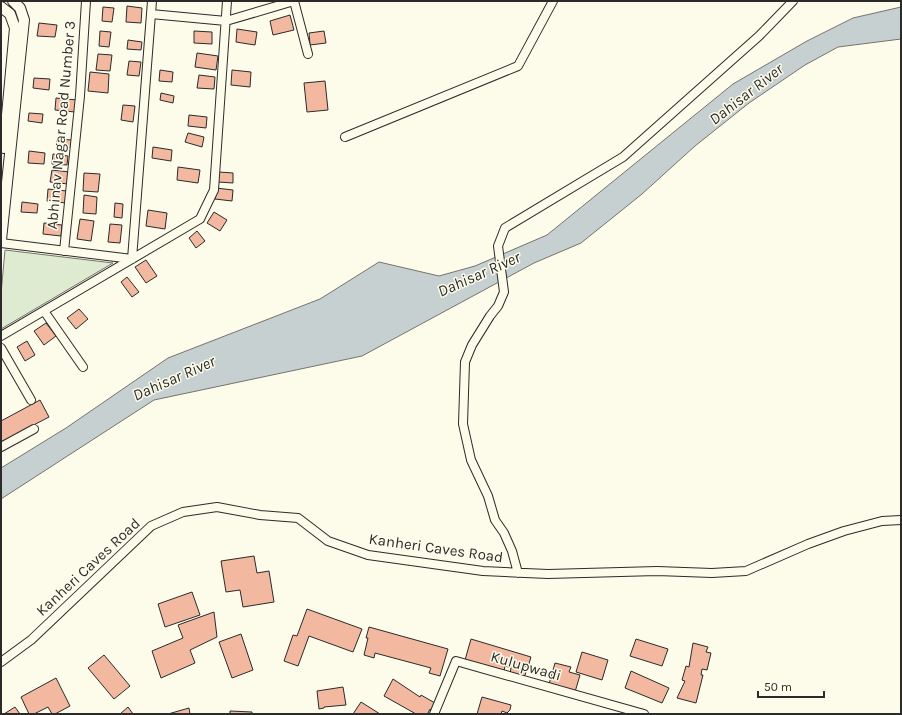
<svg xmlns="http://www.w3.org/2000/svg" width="902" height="715" viewBox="0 0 902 715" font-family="Karla,sans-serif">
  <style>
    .green { fill: #deebd1; stroke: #74746e }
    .water { fill: #c7d0d0; stroke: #74746e }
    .building { fill: #f2b8a0; stroke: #2b2b2b }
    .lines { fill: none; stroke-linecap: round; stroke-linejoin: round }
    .minor-casing { stroke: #2b2b2b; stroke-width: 10 }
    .tertiary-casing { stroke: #2b2b2b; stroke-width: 12 }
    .minor { stroke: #fdfbea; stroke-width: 8 }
    .tertiary { stroke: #fdfbea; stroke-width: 10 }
    .labels { text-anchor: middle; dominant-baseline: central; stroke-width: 3; stroke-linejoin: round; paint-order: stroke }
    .street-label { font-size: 15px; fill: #2b2b2b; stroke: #fdfbea }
    .water-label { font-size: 16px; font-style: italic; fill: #2b2b2b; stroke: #fdfbea }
  </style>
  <rect width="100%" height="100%" fill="#fdfbea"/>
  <path class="green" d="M5 250 113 263 1 329V294Z"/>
  <path class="water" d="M901 7V39L838 47 805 65 749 103 695 146 642 194 581 243 534 263 362 356 154 400 1 499V468L66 428 168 358 320 299 379 262 439 276 475 266 547 235 733 84 807 41 853 18Z"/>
  <path class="building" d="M127 6 142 8 141 23 126 22Z
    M103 7 114 8 112 22 102 21Z
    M290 15 294 30 273 35 270 21Z
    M39 23 57 25 55 37 37 36Z
    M237 29 257 32 255 45 236 42Z
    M100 31 111 32 109 47 99 46Z
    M194 31 212 32V44L194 43Z
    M324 31 326 43 310 45 309 33Z
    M128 40 142 42 141 50 127 49Z
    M197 53 218 56 216 70 195 67Z
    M98 54 112 55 110 71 96 70Z
    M129 61 141 62 139 76 127 75Z
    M160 70 173 72 172 82 159 81Z
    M232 70 251 72 250 87 231 85Z
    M90 72 109 74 108 93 88 91Z
    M199 75 215 77 214 89 197 88Z
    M34 78 50 79 49 90 33 88Z
    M325 81 328 110 307 112 304 83Z
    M161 93 174 96 173 103 160 100Z
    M56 98 77 100 75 112 55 110Z
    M123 105 135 106 133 122 121 120Z
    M29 113 43 114 42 123 28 121Z
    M189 115 207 117 206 128 188 126Z
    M188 133 204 137 202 147 185 142Z
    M57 139 72 140V148L56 146Z
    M153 147 172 150 171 161 152 158Z
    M29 151 45 153 44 164 28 163Z
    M53 154 68 156 67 165 52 164Z
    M178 167 200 170 198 183 177 180Z
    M52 170 70 172 68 184 50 182Z
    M219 172 233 173V183L218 182Z
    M84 173 100 174 98 192 83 191Z
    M216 188 233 190 232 201 215 199Z
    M48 189 67 191 66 203 47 201Z
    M84 195 97 197 96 214 83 213Z
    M22 202 38 204 37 213 21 212Z
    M115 203 123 204 122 218 114 217Z
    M148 210 167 213 165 229 146 226Z
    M214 212 227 220 220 231 207 223Z
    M80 219 94 221 91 241 77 239Z
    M44 223 62 225 61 236 43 234Z
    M110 224 122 225 120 243 108 242Z
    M197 231 205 241 196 248 189 238Z
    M146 260 157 276 146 283 135 267Z
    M127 277 139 292 132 297 121 282Z
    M79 309 88 319 76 329 67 318Z
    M46 323 56 336 44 345 34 331Z
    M27 341 35 355 25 361 17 347Z
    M40 400 49 417 1 442V421Z
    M254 556 257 573 269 571 274 602 243 607 240 590 226 592 221 561Z
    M192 592 200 615 165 627 158 604Z
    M307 609 362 629 353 652 309 636 298 666 284 661 293 635 297 636Z
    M214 612 217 637 190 650 195 663 161 678 152 651 183 638 178 625Z
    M369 627 448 649 440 676 429 673 431 668 375 653 374 658 364 655 368 638H366Z
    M241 634 253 670 232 678 219 642Z
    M471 639 531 657 528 667 522 666 521 670 526 672 524 678 510 673 511 668 505 666 504 671 465 660Z
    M636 639 668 649 662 666 630 656Z
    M693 643 708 647 706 652 711 653 707 670 702 669 701 675H703L696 703 677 698 685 681 682 680 686 666 689 667Z
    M582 652 608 660 602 680 576 672Z
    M104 655 130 686 114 699 88 668Z
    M555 663 571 667 569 672 580 675 575 692 549 684Z
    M631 671 669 688 662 703 625 688Z
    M56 678 70 706 55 714H52L48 707 34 714H29L21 697Z
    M393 679 420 697 421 695 435 703 431 710 430 709 428 713 429 714H416L384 696Z
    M343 687 346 705 324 707V708L319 709 317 691Z
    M482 697 511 705 510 710 507 713 502 711 501 714H477Z
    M361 702 380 714H353Z
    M15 707 20 714H4Z
    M128 707 133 714H120Z
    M189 708 190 714H168Z
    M230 711 252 712V714H230Z"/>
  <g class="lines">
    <defs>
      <path id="minor" d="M151 14 226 21 294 1 308 54
        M345 137 518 66 553 1
        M1 243 132 259 152 1
        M64 251 80 96 86 1
        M44 311 83 367
        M1 336 200 219 214 190 227 1
        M1 348 31 400
        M1 447 34 429
        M518 573 512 551 504 533 495 520 488 496 471 460 463 424 465 362 472 345 490 316 498 306 504 292 498 246 505 228 623 157 759 36 793 1
        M1 662 31 640 151 526 183 512 217 507 260 515 298 518 328 541 368 555 483 571 548 574 657 571 712 573 746 571 808 544 844 531 882 521 901 520
        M434 714 456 661 644 714"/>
      <path id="tertiary" d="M1 7 10 14 15 28 4 148
        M1 240 24 20 20 8 13 1"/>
    </defs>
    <use href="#minor" class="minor-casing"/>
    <use href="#tertiary" class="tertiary-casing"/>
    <use href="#minor" class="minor"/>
    <use href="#tertiary" class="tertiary"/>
  </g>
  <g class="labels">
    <g class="street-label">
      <text transform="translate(61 125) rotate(-85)">Abhinav Nagar Road Number 3</text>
      <text transform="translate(436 548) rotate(8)">Kanheri Caves Road</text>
      <text transform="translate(88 567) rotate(-43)">Kanheri Caves Road</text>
      <text transform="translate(526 666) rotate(16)">Kulupwadi</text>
    </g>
    <g class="water-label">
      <text transform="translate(746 94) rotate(-38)">Dahisar River</text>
      <text transform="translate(479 274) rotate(-24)">Dahisar River</text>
      <text transform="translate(174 378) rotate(-24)">Dahisar River</text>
    </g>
  </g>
  <rect width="902" height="715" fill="none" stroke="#2b2b2b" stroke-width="4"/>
  <path d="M758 691v6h66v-6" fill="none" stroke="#2b2b2b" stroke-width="2"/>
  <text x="764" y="691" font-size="12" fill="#2b2b2b" stroke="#fdfbea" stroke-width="3" paint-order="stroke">50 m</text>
</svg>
